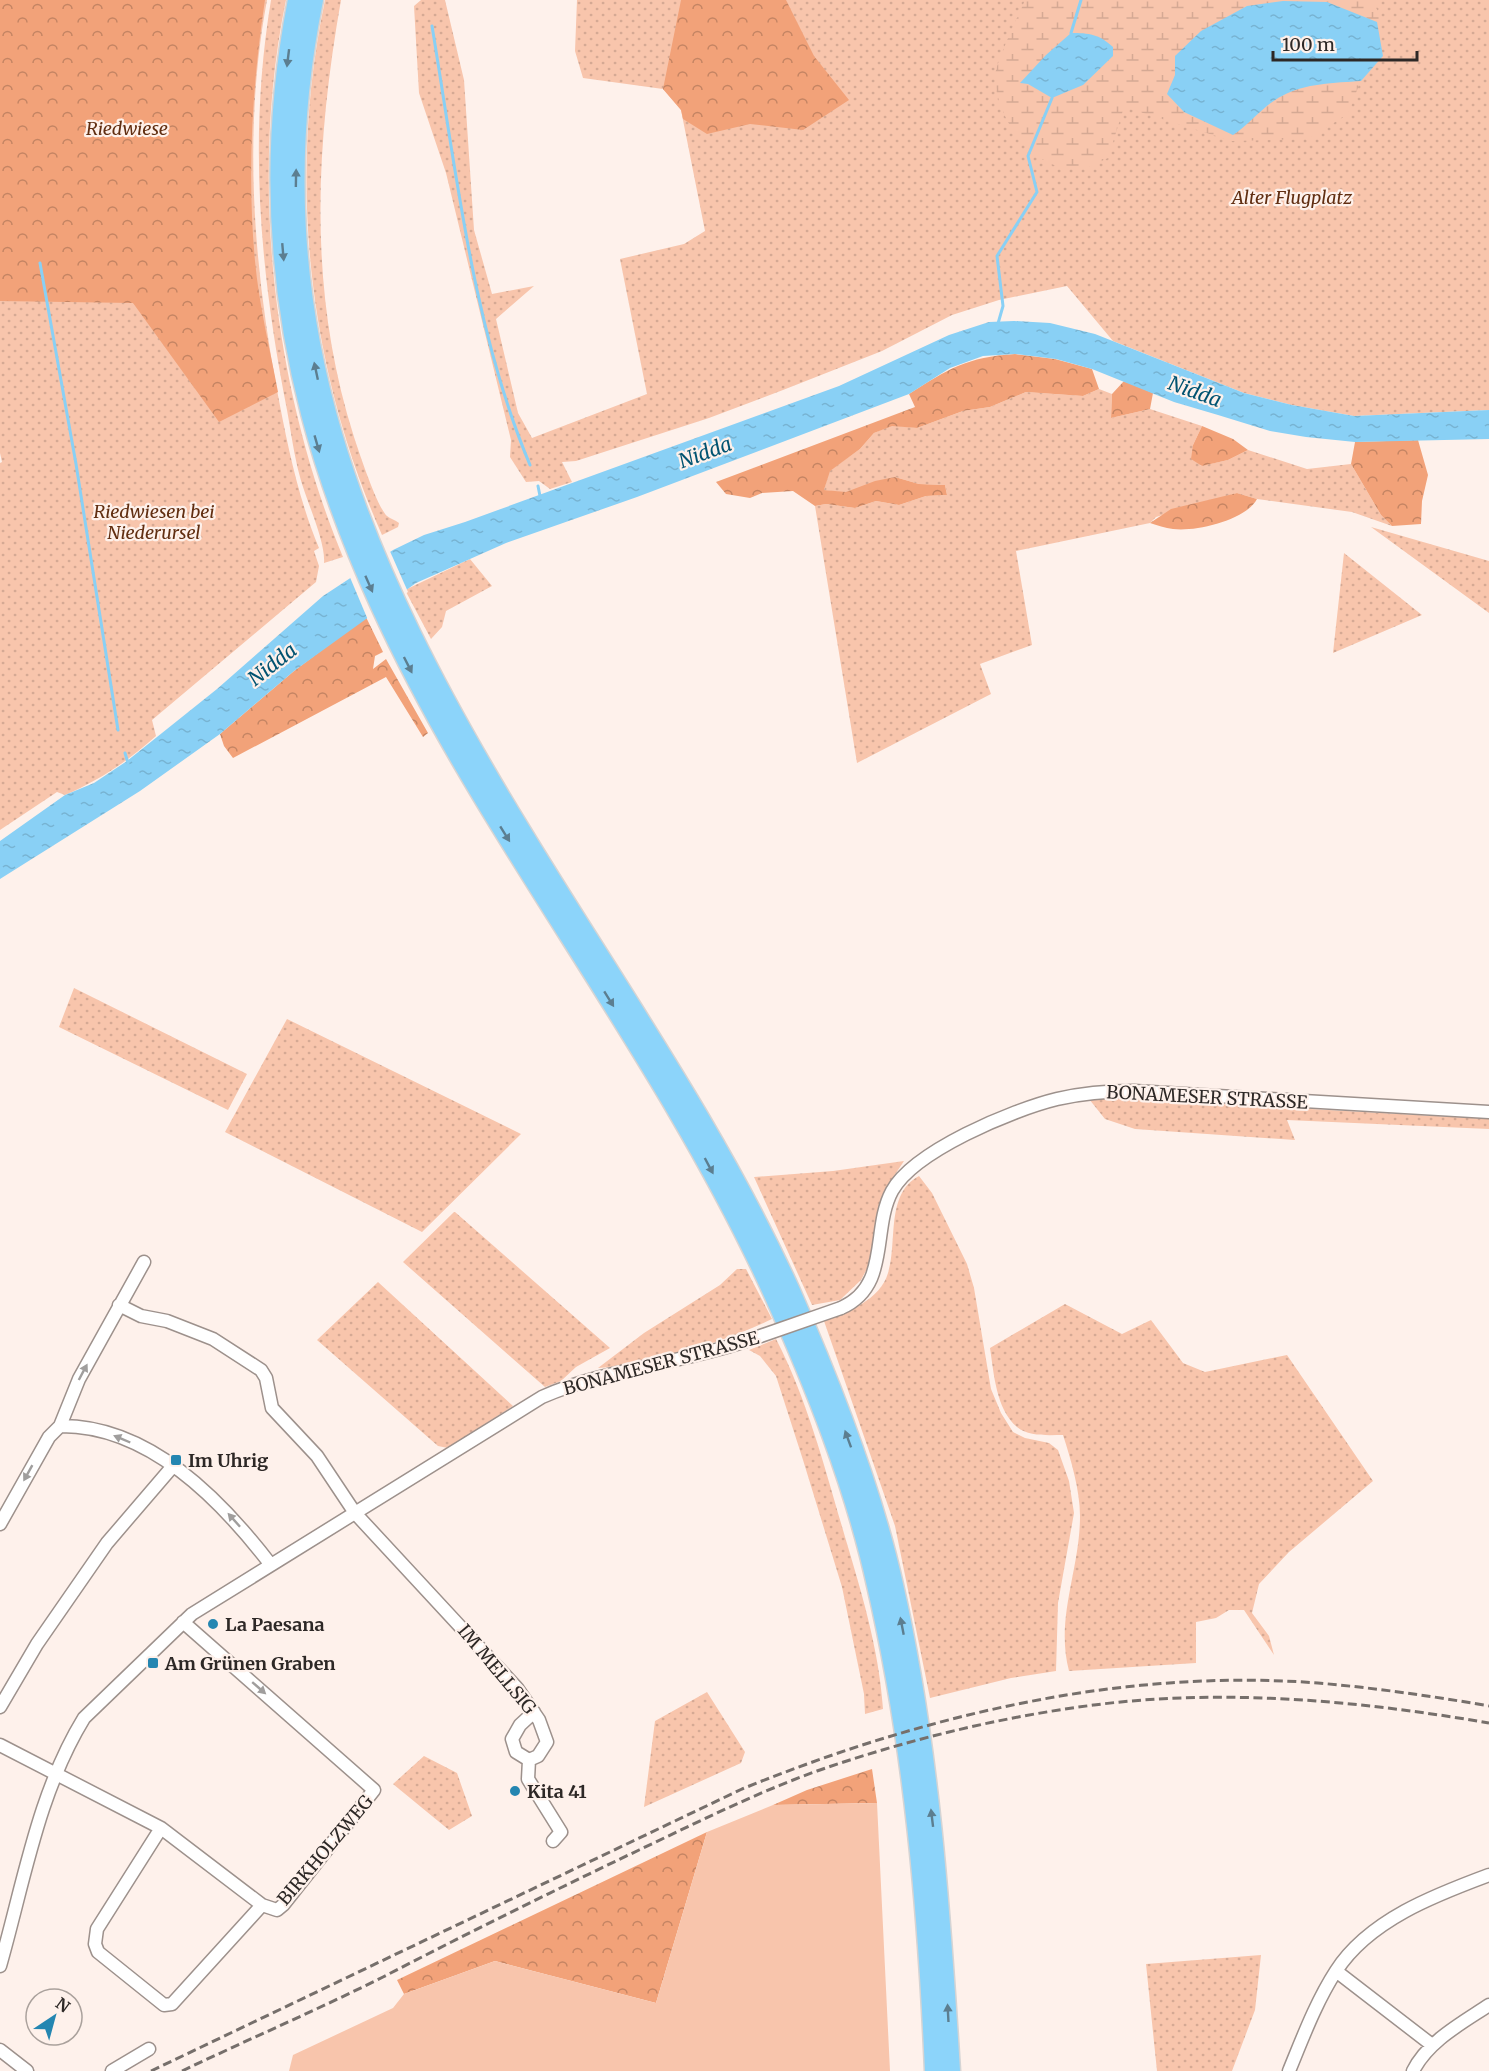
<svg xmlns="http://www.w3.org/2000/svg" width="1489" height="2071" viewBox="0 0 1489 2071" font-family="Merriweather,serif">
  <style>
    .green { fill: url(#green-dots) }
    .forest { fill: url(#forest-crowns) }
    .wetland { fill: url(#wetland-marsh) }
    .pitch { fill: #f8c5ac }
    .water { fill: url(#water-ripples) }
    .pier { fill: #fef1eb }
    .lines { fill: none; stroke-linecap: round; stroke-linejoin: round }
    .stream { stroke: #89d0f5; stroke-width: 3 }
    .minor-casing { stroke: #9d918c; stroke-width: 15 }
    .highway-casing { stroke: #d5d4d4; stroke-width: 21 }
    .minor { stroke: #fff; stroke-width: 12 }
    .highway { stroke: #8cd4fa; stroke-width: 18 }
    .rail { stroke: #766f6b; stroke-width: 3; stroke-dasharray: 9 4.5; stroke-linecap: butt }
    .minor-bridge-casing { stroke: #9d918c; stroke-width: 15; stroke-linecap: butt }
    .minor-bridge { stroke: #fff; stroke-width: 12 }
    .oneway { fill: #5c7e90 }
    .oneway2 { fill: #a09e9d }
    .poi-dot { fill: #2486b1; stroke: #fef1eb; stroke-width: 2 }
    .labels { text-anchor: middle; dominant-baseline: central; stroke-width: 4.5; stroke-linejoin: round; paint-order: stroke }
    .park-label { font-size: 18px; font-style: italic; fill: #612e11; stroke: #fef1eb }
    .street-label { font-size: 18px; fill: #2d2826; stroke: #fef1eb }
    .poi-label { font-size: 18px; font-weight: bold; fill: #2d2826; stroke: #fef1eb; text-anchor: start }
    .water-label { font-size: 20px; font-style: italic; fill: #015371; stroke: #fef1eb }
  </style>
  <defs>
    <pattern id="green-dots" width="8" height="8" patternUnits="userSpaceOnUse" patternTransform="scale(1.5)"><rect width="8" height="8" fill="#f8c5ac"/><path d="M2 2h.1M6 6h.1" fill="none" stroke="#d5a994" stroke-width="1.8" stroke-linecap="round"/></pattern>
    <pattern id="forest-crowns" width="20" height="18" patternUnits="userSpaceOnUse" patternTransform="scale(1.5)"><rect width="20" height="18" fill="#f2a279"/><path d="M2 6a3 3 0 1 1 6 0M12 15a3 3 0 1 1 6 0" fill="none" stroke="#c48463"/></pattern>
    <pattern id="wetland-marsh" width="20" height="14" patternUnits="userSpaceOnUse" patternTransform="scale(1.5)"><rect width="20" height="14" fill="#f8c5ac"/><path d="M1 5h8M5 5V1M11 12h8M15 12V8" fill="none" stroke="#d5a994"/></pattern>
    <pattern id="water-ripples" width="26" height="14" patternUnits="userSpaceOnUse" patternTransform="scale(1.5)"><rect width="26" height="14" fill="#89d0f5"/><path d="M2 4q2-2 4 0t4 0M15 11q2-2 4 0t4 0" fill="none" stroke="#77b3d2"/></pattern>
  </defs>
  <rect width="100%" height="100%" fill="#fef1eb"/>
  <path class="green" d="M0 0H267C243 129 253 262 277 390 287 443 298 498 319 548L314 551 319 566 316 582 152 720 156 736C128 761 100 780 65 795L57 792 0 830V463L2 462 0 453Z
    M271 0H286C249 178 273 389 343 557L324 563C326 542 306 500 300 477 294 455 291 432 287 410 260 272 248 139 271 0Z
    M325 0H341C315 148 308 292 354 437 359 452 377 507 387 516 391 519 395 520 399 523L398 527 382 535C308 368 287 179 325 0Z
    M421 0H445L464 80 474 230 492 294 534 286 496 319 518 413 532 438 647 394 620 259 684 244 705 231 681 110 663 89 583 78 575 51 577 0H1489V410L1354 416 1292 405 1244 393 1113 341 1067 286 999 300 952 315 882 351 783 390 709 418 576 461 562 462 572 482 550 489 539 481 526 482 510 457 511 440 446 173 419 93 414 6Z
    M1099 389 1112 394 1111 418 1150 409 1202 426 1193 445 1201 466 1228 460 1248 450 1307 469 1351 464 1381 515 1392 526 1352 512 1257 499 1237 493 1156 517 1150 523 1016 551 1032 645 980 664 991 694 857 763 815 506 826 504 855 508 876 501 899 505 926 496 947 495 945 485 919 484 895 477 846 493 824 490 829 471 860 449 874 433 892 425 917 428 963 411 990 407 1026 392 1083 396Z
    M1371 527 1489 561V613Z
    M1344 553 1422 615 1333 653Z
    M470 559 492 586 446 611 442 627 431 639 405 590Z
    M74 988 247 1074 228 1110 59 1027Z
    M287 1019 521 1134 422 1232 225 1132Z
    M1114 1098 1489 1119V1129L1287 1120 1295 1140 1135 1129 1105 1119 1089 1099Z
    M904 1161 884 1191 877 1218 876 1241 869 1265 861 1280 840 1300 812 1305 754 1177 833 1171Z
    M919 1176 932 1193 967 1264 974 1288 991 1389 1001 1413 1013 1432 1025 1438 1049 1443 1058 1450 1069 1481 1074 1513 1058 1603 1056 1671 1011 1678 930 1698 895 1526 824 1321C848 1312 880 1300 888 1273 898 1242 885 1194 919 1176Z
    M454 1212H455L610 1348 576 1367 561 1381 545 1387 403 1262Z
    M737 1269H746L772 1319C725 1342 651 1365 598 1368L644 1333 720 1285Z
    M378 1282 513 1406 448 1448 438 1446 317 1340Z
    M1065 1304 1122 1334 1151 1320 1183 1363 1205 1372 1287 1355 1373 1481 1289 1552 1259 1584 1252 1613 1269 1636 1274 1655 1244 1610H1229L1216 1618 1196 1622V1663L1069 1671C1055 1618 1080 1570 1080 1516 1080 1490 1071 1460 1063 1435 1049 1435 1029 1437 1017 1427 996 1409 994 1374 990 1348Z
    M776 1339C807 1399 824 1465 843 1530 860 1588 879 1647 883 1709L865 1714 864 1694 842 1587 803 1460 776 1376 760 1356 749 1350Z
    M707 1692 745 1752 741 1763 644 1807 655 1721Z
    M424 1756 457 1773 472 1816 449 1830 393 1784Z
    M1261 1955 1255 2010 1232 2071H1157L1146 1964Z"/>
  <path class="forest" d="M0 0H265C252 85 247 175 255 261 259 305 270 349 278 392L219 422 133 303 0 301Z
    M681 0H786L814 56 849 100 803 130 750 124 707 134 683 119 681 110 663 89Z
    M1015 354 1055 359 1092 369 1099 389 1083 396 1026 392 990 407 963 411 917 428 892 426 874 433 860 449 830 471 824 490 846 492 875 481 895 477 919 484 945 485 947 495 926 496 899 505 876 501 855 508 826 504 815 506 793 491 762 493 750 498 726 494 716 482 915 407 909 394C948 369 967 357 1015 354Z
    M1124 381 1153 393 1150 409 1111 418 1112 394Z
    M1202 426 1233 439 1248 450 1228 460 1202 466 1191 459 1193 445Z
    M1418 440 1428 475 1422 501 1421 524 1392 526 1381 515 1351 464 1355 442Z
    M1237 493 1257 499C1246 520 1196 532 1173 529 1165 528 1157 525 1150 523L1171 509Z
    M366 617 383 652 375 656 373 669 386 659 428 733 423 737 386 677 233 758 224 746 220 734 294 671Z
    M872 1769 877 1803 773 1805 807 1790Z
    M707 1832 656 2003 495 1961 404 1994 397 1980Z"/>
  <path class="wetland" d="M1025 0H1372L1383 21 1348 114 1308 139 1232 141 1124 107 1108 158C1101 161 1093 166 1086 168 1037 177 996 121 995 77 995 64 1018 16 1025 0Z"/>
  <path class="pitch" d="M877 1803 890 2071H289L293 2055 393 2008 404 1994 495 1961 656 2003 707 1832 773 1805Z"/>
  <path class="water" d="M1283 1 1327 2 1377 22 1383 56 1361 81C1335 83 1305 83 1282 96 1265 104 1250 124 1233 135L1184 112 1167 94 1175 75V56L1201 31 1247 6Z
    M1071 33C1089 33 1099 34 1113 47V56L1083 85 1052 98 1028 84 1020 83 1046 55Z
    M1014 321 1050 323 1095 334 1244 393 1292 405 1354 416 1489 410V439L1355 442 1306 437 1270 431 1218 415 1174 402 1092 369 1056 359 1015 354 983 356 950 368 909 394 637 497 506 543 416 583 294 671 220 734 140 791 0 879V841L65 795 94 783 127 761 217 689 323 596 393 550 424 535 465 522 839 386 949 335 989 322Z"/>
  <path class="pier" d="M389 549 408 592 368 620 349 575Z"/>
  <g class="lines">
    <path class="stream" d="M432 26C456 170 473 330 530 465
      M1071 33 1081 0
      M40 263 76 464 118 730
      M997 327 1003 306 997 256 1037 192 1028 156 1052 98
      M538 486 540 496
      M125 753 128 763"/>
    <defs>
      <path id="minor" d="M119 1305 141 1316 167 1321 213 1339 261 1370 266 1378 272 1408 317 1456 355 1513 517 1688 539 1720 547 1742 538 1756 529 1760 528 1779 561 1832 553 1841
        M841 1308C891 1286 871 1230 892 1191 914 1151 1012 1110 1057 1099 1083 1093 1108 1091 1134 1091L1489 1112
        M60 1426C149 1425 221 1500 271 1565
        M0 1524 49 1437 60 1426 79 1379 144 1262
        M0 1707 37 1644 107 1543 173 1466
        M0 1745 161 1828 262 1905
        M529 1760 516 1752 512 1739 520 1725 534 1712
        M161 1828 97 1929 95 1944 98 1952 164 2005 172 2004 262 1905 277 1910 283 1905 374 1790 183 1622
        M0 1966C24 1882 38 1793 84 1718L192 1614 542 1397C608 1368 681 1364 749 1340
        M1336 1971 1432 2045
        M0 2050 27 2071
        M112 2071 149 2049
        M1289 2071C1303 2037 1316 2002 1336 1971 1369 1920 1435 1895 1489 1875
        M1413 2071C1428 2041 1462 2023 1489 2005"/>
      <path id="highway" d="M297 0C239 295 329 543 480 793 579 958 692 1116 772 1292 814 1385 854 1485 876 1585 913 1745 927 1908 934 2071
        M314 0C250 316 360 567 521 830 614 983 717 1128 791 1291 830 1380 873 1490 894 1585 930 1745 941 1908 951 2071"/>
    </defs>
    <use href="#minor" class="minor-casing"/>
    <use href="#highway" class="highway-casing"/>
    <use href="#minor" class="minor"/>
    <use href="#highway" class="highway"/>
    <path class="rail" d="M151 2071 742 1789C924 1715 1121 1668 1318 1683 1375 1688 1432 1696 1489 1706
      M182 2071C249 2039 317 2010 383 1977 468 1933 553 1891 639 1850 698 1822 756 1793 817 1771 906 1740 1000 1717 1094 1705 1224 1688 1361 1701 1489 1723"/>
    <defs>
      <path id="minor-bridge" d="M749 1340 841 1308"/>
    </defs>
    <use href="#minor-bridge" class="minor-bridge-casing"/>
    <use href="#minor-bridge" class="minor-bridge"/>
  </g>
  <defs><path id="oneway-solid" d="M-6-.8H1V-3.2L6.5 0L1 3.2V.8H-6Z" transform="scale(1.5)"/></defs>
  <g class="oneway">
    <use href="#oneway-solid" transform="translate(288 58) rotate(97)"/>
    <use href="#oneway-solid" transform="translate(296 178) rotate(-89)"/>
    <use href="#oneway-solid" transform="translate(283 252) rotate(85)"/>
    <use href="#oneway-solid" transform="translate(316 371) rotate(-102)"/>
    <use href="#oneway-solid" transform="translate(317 444) rotate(74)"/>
    <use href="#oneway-solid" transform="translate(369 584) rotate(66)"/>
    <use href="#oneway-solid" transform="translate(408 665) rotate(63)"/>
    <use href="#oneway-solid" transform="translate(505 834) rotate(58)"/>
    <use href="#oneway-solid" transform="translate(609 999) rotate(58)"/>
    <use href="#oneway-solid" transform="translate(709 1166) rotate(62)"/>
    <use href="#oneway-solid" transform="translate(848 1439) rotate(-110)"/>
    <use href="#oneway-solid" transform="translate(902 1626) rotate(-101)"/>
    <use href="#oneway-solid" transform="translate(932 1818) rotate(-97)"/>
    <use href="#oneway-solid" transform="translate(948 2013) rotate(-93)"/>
  </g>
  <g class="oneway2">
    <use href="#oneway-solid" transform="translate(83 1372) rotate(-62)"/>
    <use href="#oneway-solid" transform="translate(122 1439) rotate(-157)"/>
    <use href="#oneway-solid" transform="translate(28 1473) rotate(119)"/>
    <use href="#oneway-solid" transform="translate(234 1520) rotate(-132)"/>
    <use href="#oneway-solid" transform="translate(259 1688) rotate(41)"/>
  </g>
  <g class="poi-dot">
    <rect x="170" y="1454" width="12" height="12" rx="3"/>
    <circle cx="213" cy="1624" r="6"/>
    <rect x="147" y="1657" width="12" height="12" rx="3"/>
    <circle cx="515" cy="1791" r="6"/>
  </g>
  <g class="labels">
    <g class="park-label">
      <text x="127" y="128">Riedwiese</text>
      <text x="1292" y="197">Alter Flugplatz</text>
      <text x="154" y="511">Riedwiesen bei<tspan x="154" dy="21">Niederursel</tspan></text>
    </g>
    <g class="street-label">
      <text transform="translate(1207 1097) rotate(3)">BONAMESER STRASSE</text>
      <text transform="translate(661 1363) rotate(-15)">BONAMESER STRASSE</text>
      <text transform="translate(497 1669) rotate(50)">IM MELLSIG</text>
      <text transform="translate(325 1850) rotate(-50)">BIRKHOLZWEG</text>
    </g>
    <g class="poi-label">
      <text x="188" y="1460">Im Uhrig</text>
      <text x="225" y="1624">La Paesana</text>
      <text x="165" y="1663">Am Grünen Graben</text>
      <text x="527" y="1791">Kita 41</text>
    </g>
    <g class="water-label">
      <text transform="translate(1195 391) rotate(20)">Nidda</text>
      <text transform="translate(705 452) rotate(-20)">Nidda</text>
      <text transform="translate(272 664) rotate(-38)">Nidda</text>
    </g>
  </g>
  <g transform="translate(54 2017) rotate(36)"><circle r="28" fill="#fef1eb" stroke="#aaa19c" stroke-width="1.5"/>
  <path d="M0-4.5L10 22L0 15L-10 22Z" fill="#2486b1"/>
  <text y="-9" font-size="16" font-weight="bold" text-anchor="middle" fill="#2d2826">N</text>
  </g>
  <path d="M1273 51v9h144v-9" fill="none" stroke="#2d2826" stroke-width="3"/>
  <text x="1282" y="51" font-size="18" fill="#2d2826" stroke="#fef1eb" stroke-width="4.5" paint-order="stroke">100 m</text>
</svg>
